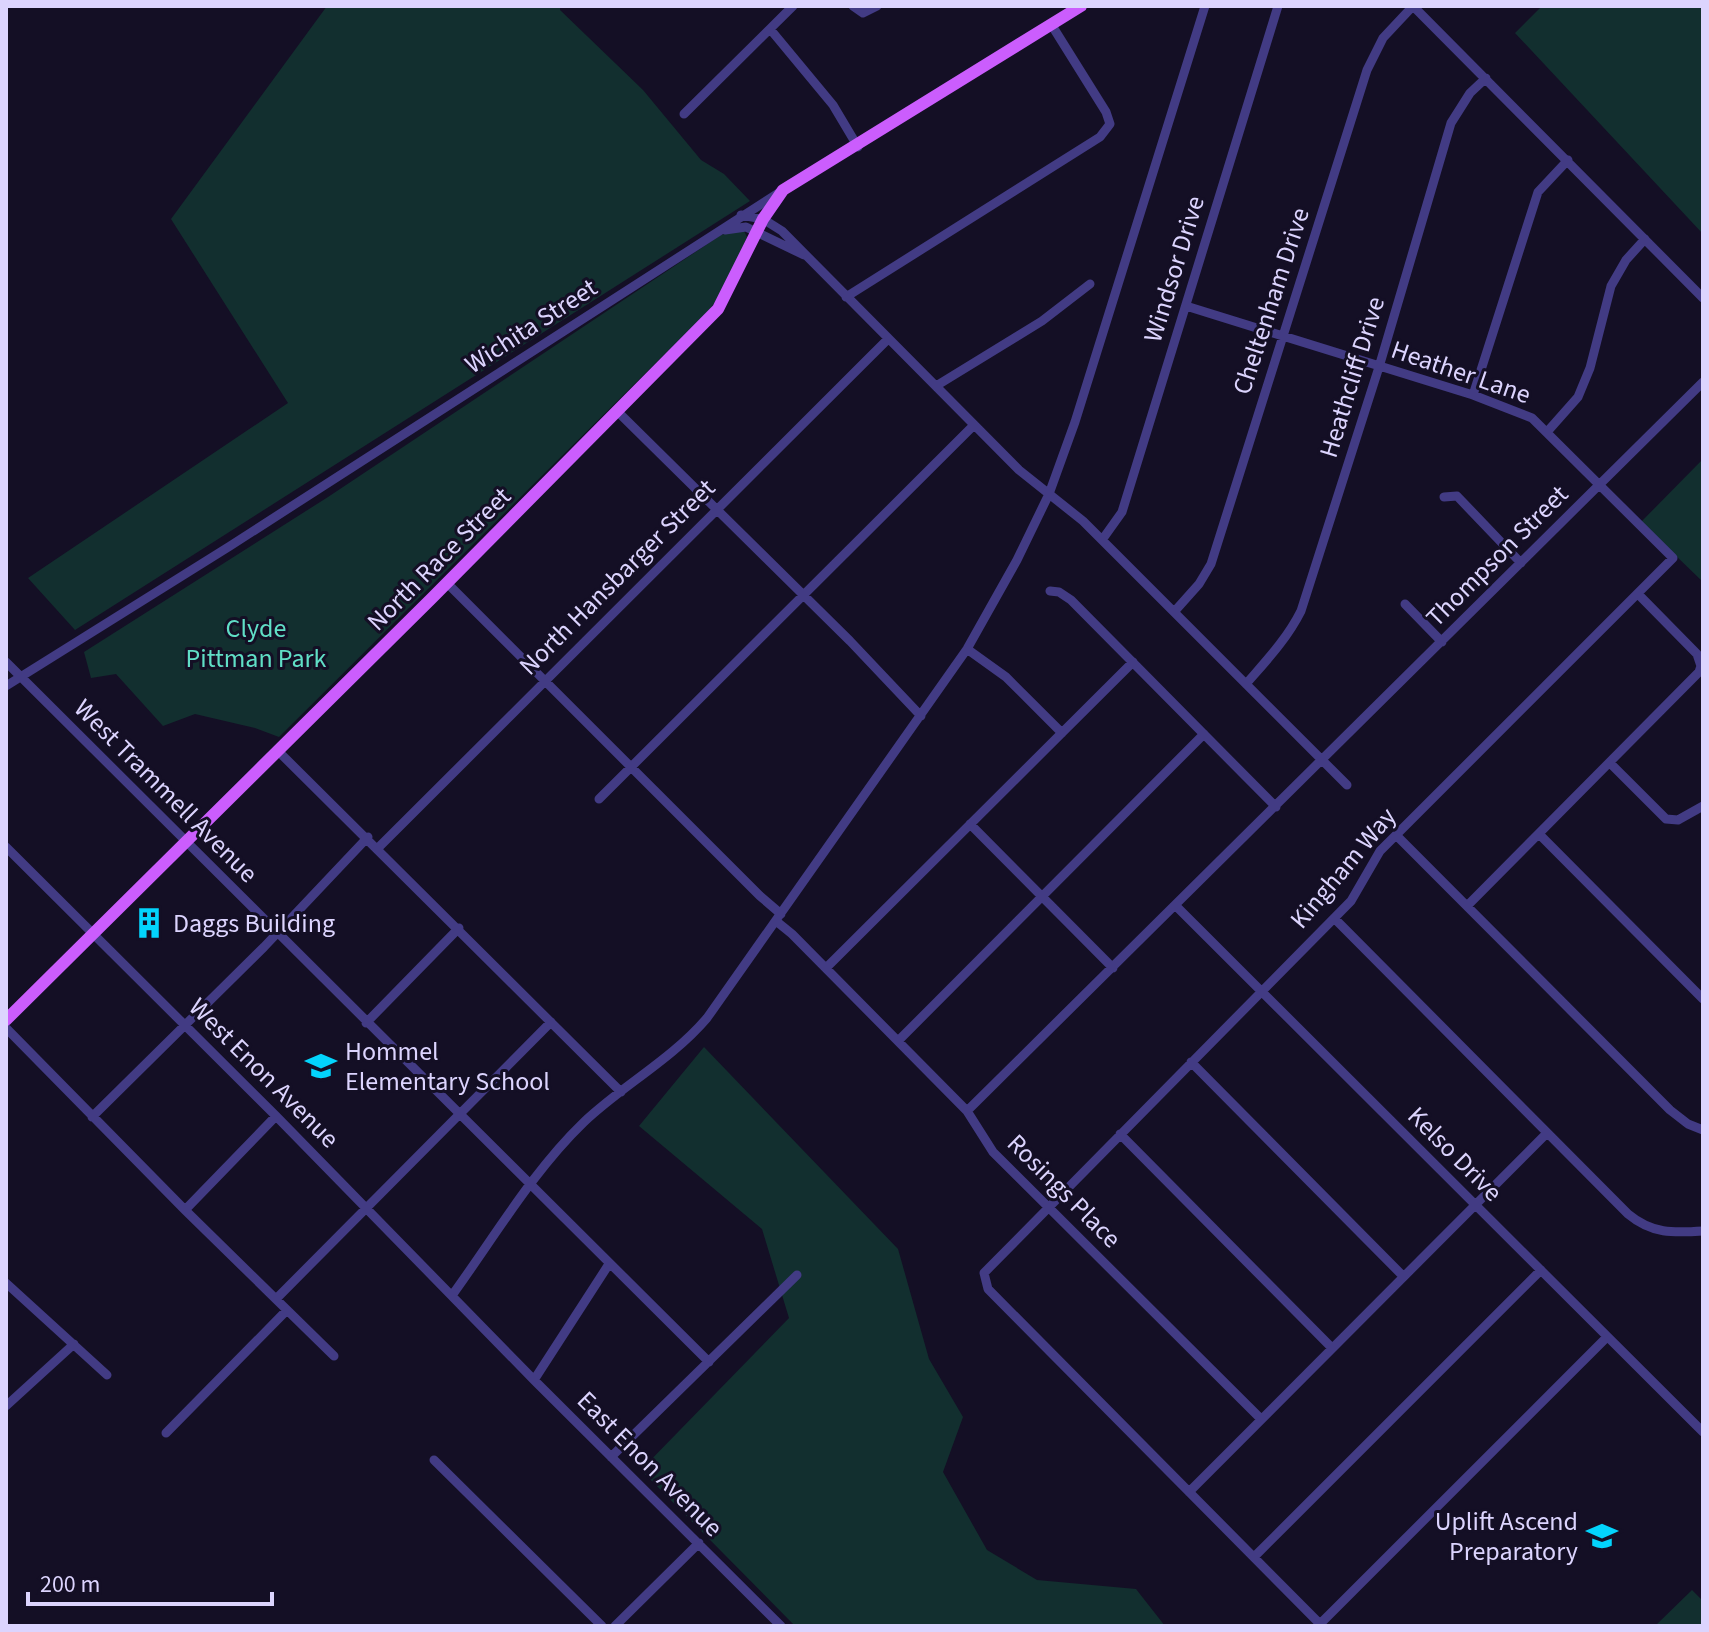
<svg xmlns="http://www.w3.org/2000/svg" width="1709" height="1632" viewBox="0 0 1709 1632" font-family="'Source Sans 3',sans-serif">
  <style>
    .green { fill: #122f2f }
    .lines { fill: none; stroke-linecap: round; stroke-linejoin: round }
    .minor { stroke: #423b84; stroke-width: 9 }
    .major { stroke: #cb5dfd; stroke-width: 12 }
    .labels { text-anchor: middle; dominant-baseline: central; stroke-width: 6; stroke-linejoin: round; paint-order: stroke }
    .street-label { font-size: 26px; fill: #dcd4fe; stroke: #140f25 }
    .park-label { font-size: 26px; fill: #60dec6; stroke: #140f25 }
    .poi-label { font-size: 26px; fill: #dcd4fe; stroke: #140f25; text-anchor: start }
  </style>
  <rect width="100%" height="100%" fill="#140f25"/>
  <path class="green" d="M327 6H560V10L643 90 701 160 724 174 750 201 75 630 28 578 288 403 171 219Z
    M1542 6H1703V234L1515 33Z
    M739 230 744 231 747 237 722 293 709 310 279 737 255 728 195 714 163 726 116 674 91 678 84 652 328 497 721 235Z
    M1703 459V582L1641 522Z
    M704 1047 898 1249 929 1359 963 1417 943 1472 987 1550 1037 1580 1136 1589 1165 1626H795L641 1470 789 1318 762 1229 639 1126Z
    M1692 1590 1703 1601V1626H1655Z"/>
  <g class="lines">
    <path class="minor" d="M853 6 863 13 877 6
      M1413 6 1703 298
      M770 29 833 105 858 147
      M684 114 793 6
      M741 215 763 219 782 231 1019 470 1083 521 1347 785
      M725 230 746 227 804 255
      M846 297 1100 137 1110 124 1106 112 1051 24
      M1186 306 1473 395 1532 418 1673 558 1380 851 1351 901 984 1273 988 1289 1322 1626
      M936 386 1042 321 1090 284
      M1473 395 1538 192 1568 160
      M618 412 850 641 921 716
      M1547 432 1578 397 1590 368 1611 286 1626 260 1645 239
      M1444 497 1457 496 1521 563
      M1102 540 1122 512 1278 6
      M447 583 760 896 781 914
      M1050 591 1059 592 1071 600 1276 807
      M1405 604 1442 642
      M1174 612 1199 584 1211 564 1367 70 1383 38 1413 6
      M967 649 1006 677 1062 733
      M6 662 709 1362
      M1246 684C1266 661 1287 639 1301 611L1379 367 1451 123 1470 93 1486 78
      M6 686 230 546 780 192
      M277 750 621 1092
      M1610 763 1666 819 1678 820 1703 806
      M599 799 974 425
      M970 824 1113 968
      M1539 834 1703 999
      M1396 835 1670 1110 1688 1124 1703 1130
      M6 847 276 1116 534 1380 781 1626
      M378 848 888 339
      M1176 906 1703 1432
      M1467 906 1699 672 1701 666 1697 654 1638 594
      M1334 918 1628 1214C1652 1234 1673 1233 1703 1231
      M776 921 792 934 967 1111 993 1152 1261 1419
      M826 968 1133 662
      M366 1023 459 928
      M6 1028 185 1210 334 1356
      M898 1041 1204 734
      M1191 1062 1403 1276
      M967 1111 1703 382
      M92 1117 264 947 368 837
      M1120 1134 1332 1348
      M185 1210 276 1116
      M6 1283 107 1375
      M453 1294C495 1236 533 1171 584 1122 623 1085 671 1060 707 1018L967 649 1017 560 1049 494 1075 422 1205 6
      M276 1299 551 1022
      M534 1380 609 1264
      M6 1406 74 1344
      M166 1433 287 1310
      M611 1457 797 1275
      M434 1460 602 1626
      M1189 1492 1547 1133
      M1254 1557 1541 1270
      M1320 1624 1607 1337
      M615 1626 699 1543"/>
    <path class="major" d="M6 1020 432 598 718 309 763 219 783 190 1081 6"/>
  </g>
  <defs>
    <symbol id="building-bare" viewBox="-9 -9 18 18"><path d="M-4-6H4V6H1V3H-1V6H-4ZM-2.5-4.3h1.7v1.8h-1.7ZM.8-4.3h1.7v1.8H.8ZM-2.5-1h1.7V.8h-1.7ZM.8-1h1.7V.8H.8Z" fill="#03d4fc" stroke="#140f25" stroke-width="2.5" paint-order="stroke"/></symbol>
    <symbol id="school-bare" viewBox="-9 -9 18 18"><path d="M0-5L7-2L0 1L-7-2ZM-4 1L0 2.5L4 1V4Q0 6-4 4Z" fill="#03d4fc" stroke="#140f25" stroke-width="2.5" paint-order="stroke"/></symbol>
  </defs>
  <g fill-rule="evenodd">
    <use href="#building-bare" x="127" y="901" width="44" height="44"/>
    <use href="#school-bare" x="299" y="1044" width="44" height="44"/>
    <use href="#school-bare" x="1580" y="1514" width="44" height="44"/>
  </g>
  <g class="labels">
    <g class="street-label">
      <text transform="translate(1174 269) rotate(-73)">Windsor Drive</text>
      <text transform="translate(1271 301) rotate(-72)">Cheltenham Drive</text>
      <text transform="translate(531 326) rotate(-33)">Wichita Street</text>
      <text transform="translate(1461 372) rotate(19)">Heather Lane</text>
      <text transform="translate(1352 377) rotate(-73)">Heathcliff Drive</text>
      <text transform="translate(1497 556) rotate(-45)">Thompson Street</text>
      <text transform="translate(439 559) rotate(-45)">North Race Street</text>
      <text transform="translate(617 577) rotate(-45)">North Hansbarger Street</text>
      <text transform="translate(166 791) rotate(45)">West Trammell Avenue</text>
      <text transform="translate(1343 868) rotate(-50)">Kingham Way</text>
      <text transform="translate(264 1073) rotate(45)">West Enon Avenue</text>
      <text transform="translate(1455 1154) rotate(45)">Kelso Drive</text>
      <text transform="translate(1064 1191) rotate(45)">Rosings Place</text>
      <text transform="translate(650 1464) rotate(45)">East Enon Avenue</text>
    </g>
    <g class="park-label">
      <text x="256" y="628">Clyde<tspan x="256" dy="30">Pittman Park</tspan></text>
    </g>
    <g class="poi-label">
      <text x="173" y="923">Daggs Building</text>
      <text x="345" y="1051">Hommel<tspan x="345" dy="30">Elementary School</tspan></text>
      <text x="1578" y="1521" text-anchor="end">Uplift Ascend<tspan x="1578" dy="30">Preparatory</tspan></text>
    </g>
  </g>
  <rect width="1709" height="1632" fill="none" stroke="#dcd4fe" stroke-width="16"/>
  <path d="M28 1592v12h244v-12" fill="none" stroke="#dcd4fe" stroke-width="4"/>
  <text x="40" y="1592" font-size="24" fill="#dcd4fe" stroke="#140f25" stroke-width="6" paint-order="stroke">200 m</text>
</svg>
